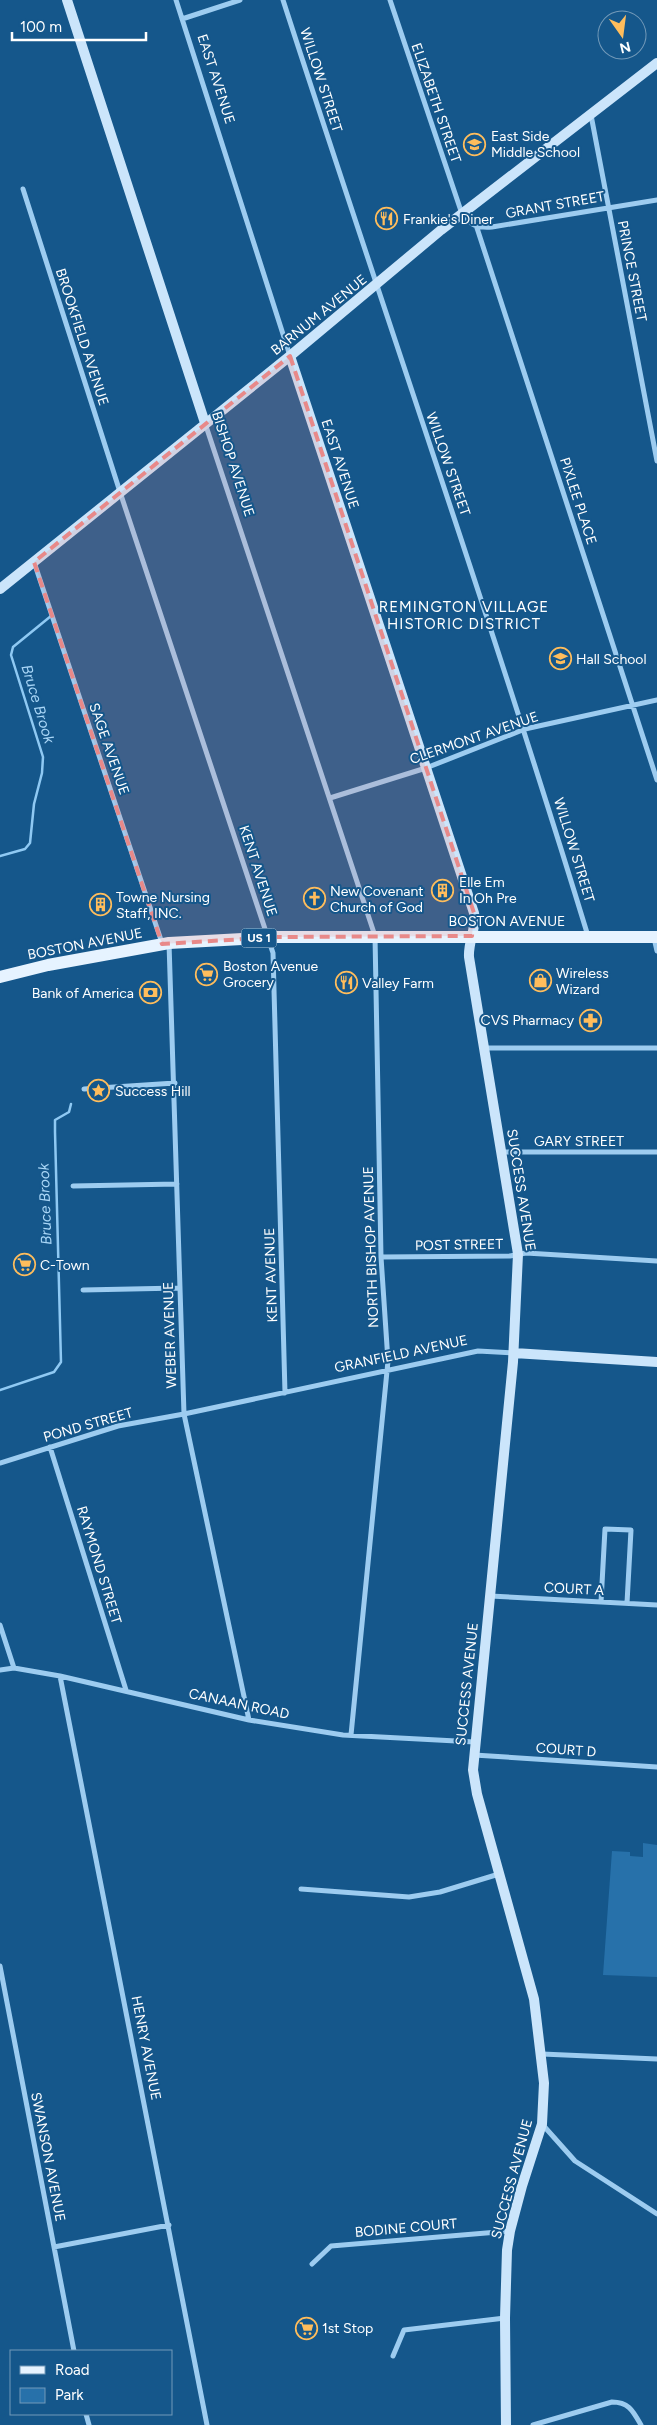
<svg xmlns="http://www.w3.org/2000/svg" width="657" height="2425" viewBox="0 0 657 2425" font-family="Figtree,sans-serif">
  <style>
    .green { fill: #2771aa }
    .lines { fill: none; stroke-linecap: round; stroke-linejoin: round }
    .stream { stroke: #8fc9f3; stroke-width: 2.5 }
    .street { stroke: #9dccf0; stroke-width: 5 }
    .secondary { stroke: #cbe5fb; stroke-width: 10 }
    .primary { stroke: #e6f3ff; stroke-width: 12 }
    .marked { fill: #e88989; fill-opacity: 0.2; stroke: #e88989; stroke-width: 4; stroke-dasharray: 10 6; stroke-linejoin: round }
    .labels { text-anchor: middle; dominant-baseline: central; stroke-width: 4; stroke-linejoin: round; paint-order: stroke }
    .shield { fill: #15578b; stroke: #b9cddc; stroke-width: 1 }
    .shield-label { font-size: 12px; font-weight: bold; fill: #fff }
    .street-label { font-size: 14px; fill: #fff; stroke: #15578b }
    .poi-label { font-size: 14px; fill: #fff; stroke: #15578b; text-anchor: start }
    .neighbourhood-label { font-size: 15px; letter-spacing: 1px; fill: #fff; stroke: #15578b }
    .water-label { font-size: 15px; font-style: italic; fill: #a9d6f7; stroke: #15578b }
  </style>
  <rect width="100%" height="100%" fill="#15578b"/>
  <path class="green" d="M643 1843 657 1845V1977L603 1975 612 1851 630 1852V1856L643 1857Z"/>
  <g class="lines">
    <path class="stream" d="M0 856 25 849 30 843 34 804 42 773 43 757 11 655 13 647 51 616
      M0 1390 54 1372 61 1362 55 1132V1120L69 1112 71 1104"/>
    <path class="street" d="M176 0 290 356
      M283 0C384 312 492 622 588 936
      M390 0 462 214C471 226 478 228 492 227L657 200
      M182 19 240 0
      M591 115 657 461
      M23 189 120 492 273 953 285 1393
      M477 228 657 780
      M205 423 375 936 381 1257 388 1361 351 1735
      M34 562 162 943
      M330 798 426 768 525 729 657 700
      M654 938 657 951
      M169 943 184 1414 249 1720
      M486 1048H657
      M84 1089 175 1083
      M501 1152H657
      M73 1186 177 1184
      M381 1257 510 1256 526 1253 657 1261
      M83 1290 179 1288
      M50 1447 126 1690
      M0 1463 118 1426 184 1414 478 1351 514 1353
      M490 1596 657 1605
      M601 1602 605 1529 631 1530 627 1603
      M0 1625 14 1668
      M0 1670 14 1668 60 1676 249 1720 343 1735 475 1742
      M60 1676 207 2425
      M474 1755 657 1767
      M301 1889 409 1897 440 1892 499 1874
      M0 1966 74 2351
      M542 2054 657 2059
      M542 2124 575 2161 657 2214
      M54 2247 169 2225
      M312 2264 331 2246 510 2231
      M393 2356 404 2330 505 2318
      M86 2414 89 2425
      M533 2425 612 2402C629 2402 633 2411 641 2425"/>
    <path class="secondary" d="M67 0 205 423
      M290 356 474 913C477 928 468 941 469 957L518 1254 513 1362 473 1770 477 1794 534 1999 544 2083 542 2124 522 2186 510 2231 507 2250 505 2318 506 2425
      M0 589 290 356 441 230 657 63
      M514 1353 657 1362"/>
    <path class="primary" d="M0 977 48 965 169 943 277 937H657"/>
  </g>
  <path class="marked" d="M290 356 474 913 472 936 277 937 162 944 34 562Z"/>
  <defs>
    <symbol id="school-ring" viewBox="-11 -11 22 22"><circle r="9.5" fill="#15578b" stroke="#ffbd5c" stroke-width="1.5"/><path d="M0-5L7-2L0 1L-7-2ZM-4 1L0 2.5L4 1V4Q0 6-4 4Z" fill="#ffbd5c"/></symbol>
    <symbol id="restaurant-ring" viewBox="-11 -11 22 22"><circle r="9.5" fill="#15578b" stroke="#ffbd5c" stroke-width="1.5"/><path d="M-5-6h1v4h1v-4h1v4h1v-4h1v5L-1.5 .5V6h-2V.5L-5-1ZM5-6V6H3V1.5H1.5Q1.5-4 5-6Z" fill="#ffbd5c"/></symbol>
    <symbol id="building-ring" viewBox="-11 -11 22 22"><circle r="9.5" fill="#15578b" stroke="#ffbd5c" stroke-width="1.5"/><path d="M-4-6H4V6H1V3H-1V6H-4ZM-2.5-4.3h1.7v1.8h-1.7ZM.8-4.3h1.7v1.8H.8ZM-2.5-1h1.7V.8h-1.7ZM.8-1h1.7V.8H.8Z" fill="#ffbd5c"/></symbol>
    <symbol id="church-ring" viewBox="-11 -11 22 22"><circle r="9.5" fill="#15578b" stroke="#ffbd5c" stroke-width="1.5"/><path d="M-1.2-6h2.4v3.5h3.3v2.4h-3.3V6h-2.4V-.1h-3.3v-2.4h3.3Z" fill="#ffbd5c"/></symbol>
    <symbol id="supermarket-ring" viewBox="-11 -11 22 22"><circle r="9.5" fill="#15578b" stroke="#ffbd5c" stroke-width="1.5"/><path d="M-6-5.5h2.5l.6 2H6L4.5 2H-2.5L-4.4-4H-6ZM-1.5 3.2a1.3 1.3 0 1 0 .1 0ZM3 3.2a1.3 1.3 0 1 0 .1 0Z" fill="#ffbd5c"/></symbol>
    <symbol id="shop-ring" viewBox="-11 -11 22 22"><circle r="9.5" fill="#15578b" stroke="#ffbd5c" stroke-width="1.5"/><path d="M-5-2.5h2.3a2.7 3.5 0 0 1 5.4 0H5L5.5 6h-11ZM-1.5-2.5h3a1.5 2.3 0 0 0-3 0Z" fill="#ffbd5c"/></symbol>
    <symbol id="bank-ring" viewBox="-11 -11 22 22"><circle r="9.5" fill="#15578b" stroke="#ffbd5c" stroke-width="1.5"/><path d="M-6-4H6V4H-6ZM0-2.3a2.3 2.3 0 1 0 0 4.6a2.3 2.3 0 1 0 0-4.6Z" fill="#ffbd5c"/></symbol>
    <symbol id="pharmacy-ring" viewBox="-11 -11 22 22"><circle r="9.5" fill="#15578b" stroke="#ffbd5c" stroke-width="1.5"/><path d="M-2-6h4v4h4v4h-4v4h-4v-4h-4v-4h4Z" fill="#ffbd5c"/></symbol>
    <symbol id="sight-ring" viewBox="-11 -11 22 22"><circle r="9.5" fill="#15578b" stroke="#ffbd5c" stroke-width="1.5"/><path d="M0-6L1.8-2.2L6-1.7L2.9 1.2L3.7 5.4L0 3.3L-3.7 5.4L-2.9 1.2L-6-1.7L-1.8-2.2Z" fill="#ffbd5c"/></symbol>
  </defs>
  <g fill-rule="evenodd">
    <use href="#school-ring" x="462" y="132" width="25" height="25"/>
    <use href="#restaurant-ring" x="374" y="206" width="25" height="25"/>
    <use href="#school-ring" x="548" y="646" width="25" height="25"/>
    <use href="#building-ring" x="430" y="878" width="25" height="25"/>
    <use href="#church-ring" x="302" y="886" width="25" height="25"/>
    <use href="#building-ring" x="88" y="892" width="25" height="25"/>
    <use href="#supermarket-ring" x="194" y="962" width="25" height="25"/>
    <use href="#shop-ring" x="528" y="968" width="25" height="25"/>
    <use href="#restaurant-ring" x="334" y="970" width="25" height="25"/>
    <use href="#bank-ring" x="138" y="980" width="25" height="25"/>
    <use href="#pharmacy-ring" x="578" y="1008" width="25" height="25"/>
    <use href="#sight-ring" x="86" y="1078" width="25" height="25"/>
    <use href="#supermarket-ring" x="12" y="1252" width="25" height="25"/>
    <use href="#supermarket-ring" x="294" y="2316" width="25" height="25"/>
  </g>
  <g class="labels">
    <rect class="shield" x="241.5" y="928.5" width="35" height="19" rx="4"/>
    <g class="shield-label">
      <text x="259" y="938">US 1</text>
    </g>
    <g class="street-label">
      <text transform="translate(216 79) rotate(72)">EAST AVENUE</text>
      <text transform="translate(321 80) rotate(72)">WILLOW STREET</text>
      <text transform="translate(436 103) rotate(71)">ELIZABETH STREET</text>
      <text transform="translate(555 205) rotate(-10)">GRANT STREET</text>
      <text transform="translate(632 271) rotate(79)">PRINCE STREET</text>
      <text transform="translate(319 315) rotate(-39)">BARNUM AVENUE</text>
      <text transform="translate(82 337) rotate(72)">BROOKFIELD AVENUE</text>
      <text transform="translate(233 464) rotate(72)">BISHOP AVENUE</text>
      <text transform="translate(340 464) rotate(72)">EAST AVENUE</text>
      <text transform="translate(448 464) rotate(71)">WILLOW STREET</text>
      <text transform="translate(578 501) rotate(72)">PIXLEE PLACE</text>
      <text transform="translate(474 738) rotate(-19)">CLERMONT AVENUE</text>
      <text transform="translate(109 749) rotate(71)">SAGE AVENUE</text>
      <text transform="translate(574 850) rotate(73)">WILLOW STREET</text>
      <text transform="translate(258 871) rotate(72)">KENT AVENUE</text>
      <text x="507" y="921">BOSTON AVENUE</text>
      <text transform="translate(85 944) rotate(-11)">BOSTON AVENUE</text>
      <text x="579" y="1141">GARY STREET</text>
      <text transform="translate(521 1190) rotate(81)">SUCCESS AVENUE</text>
      <text transform="translate(459 1245) rotate(-1)">POST STREET</text>
      <text transform="translate(371 1247) rotate(-92)">NORTH BISHOP AVENUE</text>
      <text transform="translate(271 1275) rotate(-92)">KENT AVENUE</text>
      <text transform="translate(170 1335) rotate(-92)">WEBER AVENUE</text>
      <text transform="translate(401 1354) rotate(-12)">GRANFIELD AVENUE</text>
      <text transform="translate(88 1425) rotate(-16)">POND STREET</text>
      <text transform="translate(99 1565) rotate(73)">RAYMOND STREET</text>
      <text transform="translate(574 1589) rotate(3)">COURT A</text>
      <text transform="translate(467 1684) rotate(-84)">SUCCESS AVENUE</text>
      <text transform="translate(239 1704) rotate(12)">CANAAN ROAD</text>
      <text transform="translate(566 1750) rotate(4)">COURT D</text>
      <text transform="translate(146 2048) rotate(79)">HENRY AVENUE</text>
      <text transform="translate(48 2157) rotate(79)">SWANSON AVENUE</text>
      <text transform="translate(512 2179) rotate(-75)">SUCCESS AVENUE</text>
      <text transform="translate(406 2228) rotate(-5)">BODINE COURT</text>
    </g>
    <g class="poi-label">
      <text x="491" y="136">East Side<tspan x="491" dy="16">Middle School</tspan></text>
      <text x="403" y="219">Frankie's Diner</text>
      <text x="576" y="659">Hall School</text>
      <text x="459" y="882">Elle Em<tspan x="459" dy="16">In Oh Pre</tspan></text>
      <text x="330" y="891">New Covenant<tspan x="330" dy="16">Church of God</tspan></text>
      <text x="116" y="897">Towne Nursing<tspan x="116" dy="16">Staff, INC.</tspan></text>
      <text x="223" y="966">Boston Avenue<tspan x="223" dy="16">Grocery</tspan></text>
      <text x="556" y="973">Wireless<tspan x="556" dy="16">Wizard</tspan></text>
      <text x="362" y="983">Valley Farm</text>
      <text x="134" y="993" text-anchor="end">Bank of America</text>
      <text x="574" y="1020" text-anchor="end">CVS Pharmacy</text>
      <text x="115" y="1091">Success Hill</text>
      <text x="40" y="1265">C-Town</text>
      <text x="322" y="2328">1st Stop</text>
    </g>
    <g class="neighbourhood-label">
      <text x="464" y="607">REMINGTON VILLAGE<tspan x="464" dy="17">HISTORIC DISTRICT</tspan></text>
    </g>
    <g class="water-label">
      <text transform="translate(38 704) rotate(73)">Bruce Brook</text>
      <text transform="translate(45 1204) rotate(-92)">Bruce Brook</text>
    </g>
  </g>
  <rect x="10" y="2350" width="162" height="65" fill="#15578b" stroke="#739ab9"/>
  <rect x="20" y="2366" width="25" height="8" fill="#e6f3ff" stroke="#739ab9"/>
  <text x="55" y="2375" font-size="15" fill="#ffffff">Road</text>
  <rect x="20" y="2388" width="25" height="15" fill="#2771aa" stroke="#739ab9"/>
  <text x="55" y="2400" font-size="15" fill="#ffffff">Park</text>
  <g transform="translate(622 35) rotate(166)"><circle r="24" fill="#15578b" stroke="#739ab9"/>
  <path d="M0-4L9 19L0 12L-9 19Z" fill="#ffbd5c"/>
  <text y="-8" font-size="14" font-weight="bold" text-anchor="middle" fill="#ffffff">N</text>
  </g>
  <path d="M12 32v8h134v-8" fill="none" stroke="#ffffff" stroke-width="2.5"/>
  <text x="20" y="32" font-size="15" fill="#ffffff" stroke="#15578b" stroke-width="4" paint-order="stroke">100 m</text>
</svg>
